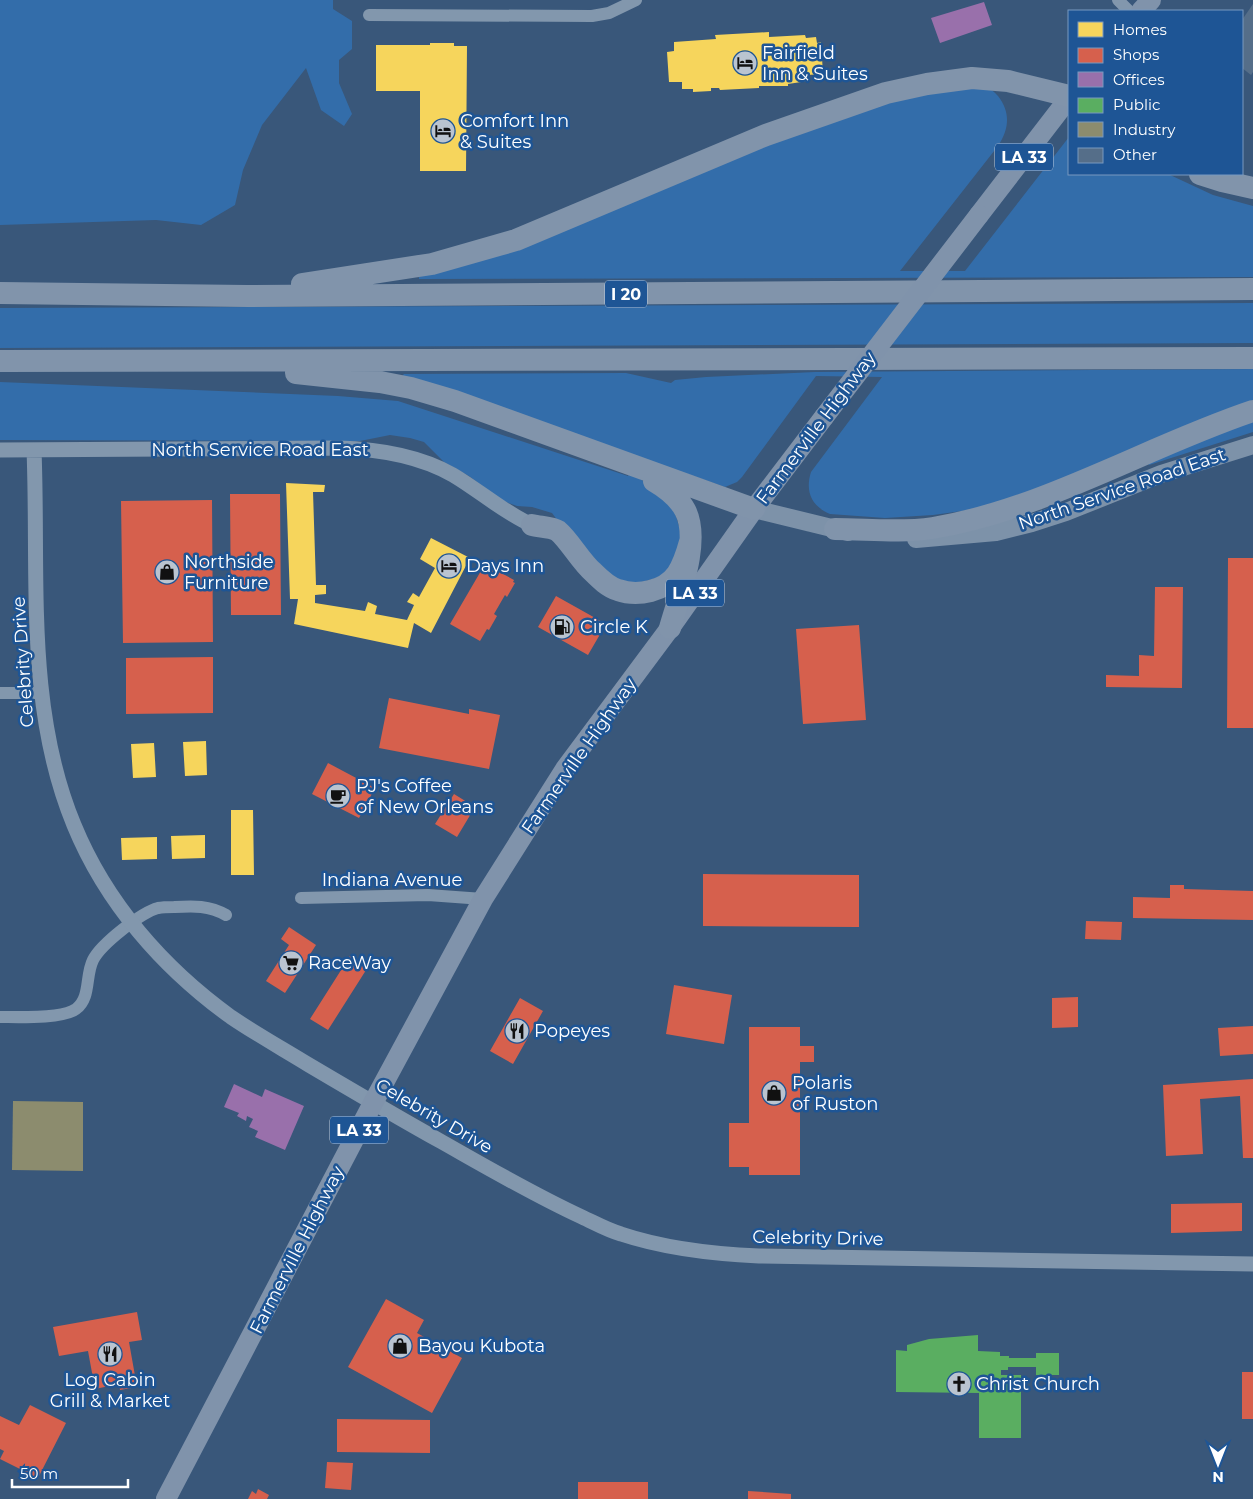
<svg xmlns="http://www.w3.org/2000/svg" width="1253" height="1499" viewBox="0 0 1253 1499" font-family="Montserrat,sans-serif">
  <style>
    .green { fill: #336daa }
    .homes { fill: #f6d55c }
    .shops { fill: #d6604d }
    .offices { fill: #9970ab }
    .public { fill: #5aae61 }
    .industry { fill: #8c8c6e }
    .building { fill: #556e89 }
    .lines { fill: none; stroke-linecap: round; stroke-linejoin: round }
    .minor { stroke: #8297ad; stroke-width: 12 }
    .tertiary { stroke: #8297ad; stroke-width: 15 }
    .secondary { stroke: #7d92a9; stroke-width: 18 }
    .primary { stroke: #8093ab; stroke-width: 20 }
    .motorway { stroke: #8194ab; stroke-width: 22 }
    .primary-bridge { stroke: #8093ab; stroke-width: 20 }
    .labels { text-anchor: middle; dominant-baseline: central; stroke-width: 5; stroke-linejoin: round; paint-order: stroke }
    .shield { fill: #1e5595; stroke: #bcccdf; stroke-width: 1 }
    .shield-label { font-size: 16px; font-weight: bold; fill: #fff }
    .poi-label { font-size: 18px; fill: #fff; stroke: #1e5595; text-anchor: start }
    .street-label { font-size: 18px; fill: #fff; stroke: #1e5595 }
  </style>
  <rect width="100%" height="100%" fill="#39577a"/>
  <path class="green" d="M0 0H333V9L352 21V49L339 60V83L352 114 344 126 321 110 306 68 262 125 243 170 235 205 201 225 156 220 0 225Z
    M954 87C963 88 981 86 989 89 993 90 996 94 998 96 1011 113 1009 129 998 146L900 271H965L1069 137V174H1168L1213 195 1253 206V277L419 279V277L810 128 876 105Z
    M1253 303V343L0 348V308Z
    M1253 369V400L1016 498 969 510 933 515 885 518 830 514C811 506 805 491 811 472L882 377 816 376 742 477 737 482 725 487 402 376 404 374 626 373 671 383 675 380 706 377 815 372Z
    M0 382 338 396 398 401 628 476 630 472 671 500 682 536 671 574 623 587 564 529 552 513 532 507 517 506 501 500 469 476 444 462 424 442 410 438 390 435 360 441 0 440Z
    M1253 419V432L1149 465 1148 462Z"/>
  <path class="homes" d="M769 32V37L805 35 806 38 816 37 817 43 821 42 823 74 807 75 808 81 788 84V86H759V88L720 90 719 88H711V91L693 92V89H682V82H669L667 52 674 51V42L716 39 715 35Z
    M430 43H454V46H467L466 171H420V91H376V45H430Z
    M286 483 325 485 324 492H313L316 585H326V594L315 595V603L365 611 368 602 377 606 375 614 407 620 414 605 407 602 413 593 419 597 435 568 420 559 431 538 470 558 431 633 414 623 408 648 294 624 298 599H290Z
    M206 741 207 775 185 776 183 742Z
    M154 743 156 777 133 778 131 744Z
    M231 810H253L254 875H231Z
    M205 835V858L172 859 171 836Z
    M157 837V859L122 860 121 838Z"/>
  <path class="shops" d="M230 494H280L281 615H231Z
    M212 500 213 642 123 643 121 501Z
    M1228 558H1253V728H1227Z
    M485 564 514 580 513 582 515 583 507 597 505 595 494 614 497 616 489 630 487 629 480 641 450 624Z
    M1155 587H1183L1182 688 1106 687V675L1139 676V655L1154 656Z
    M556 596 606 624 588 655 538 627Z
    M859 625 866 720 803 724 796 629Z
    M213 657V713L126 714V658Z
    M389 698 469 714V709L500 715 489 769 379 748Z
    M328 763 375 788 359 818 312 794Z
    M454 794 475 807 457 837 435 824Z
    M703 874 859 875V927L703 926Z
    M1170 885H1184V889L1253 891V920L1133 918V897L1170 898Z
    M1086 921 1122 922 1121 940 1085 939Z
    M289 927 316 945 285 993 266 981 289 945 281 939Z
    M350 956 368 967 328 1030 310 1019Z
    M674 985 732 995 724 1044 666 1034Z
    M1078 997V1027L1052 1028V998Z
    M520 998 543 1011 513 1064 490 1051Z
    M1253 1026V1054L1220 1056 1218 1028Z
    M749 1027H800V1046H814V1062H800V1175H749V1167H729V1123H749Z
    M1253 1079V1158H1243L1240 1096 1200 1099 1203 1154 1166 1156 1163 1085Z
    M1242 1203V1231L1171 1233V1204Z
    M386 1299 424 1320 417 1333 462 1358 432 1413 348 1367Z
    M137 1312 142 1340 129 1342 137 1387 120 1390 119 1384 95 1389 88 1351 59 1356 53 1327Z
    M1242 1372H1253V1419H1242Z
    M30 1405 66 1423 38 1478 0 1459 4 1451 0 1449V1416L19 1425Z
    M337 1419 430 1420V1453L337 1452Z
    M327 1462 353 1463 351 1490 325 1488Z
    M578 1482H648V1499H578Z
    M258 1489 269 1495 267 1499H248L252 1491 256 1494Z
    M748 1491 791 1494V1499H748Z"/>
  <path class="offices" d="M984 2 992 25 940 43 931 18Z
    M234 1084 262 1097 265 1089 304 1106 285 1150 255 1137 258 1131 249 1127 253 1119 247 1116 246 1121 237 1116 239 1113 224 1107Z"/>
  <path class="public" d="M978 1335V1351L1000 1352V1356H1009V1358H1036V1353H1059V1375H1036V1367H1008V1370H1001V1375H1021V1438H979V1393L896 1392V1350L907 1351V1345L929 1339Z"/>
  <path class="industry" d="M13 1101 83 1102V1171L12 1170Z"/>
  <path class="building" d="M1253 4V72L1251 75 1242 68V20Z"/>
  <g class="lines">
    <path class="minor" d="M1118 0 1129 11
      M369 15 592 16 609 13 636 0
      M0 693H41
      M301 898 428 895 483 899
      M0 1017C17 1017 63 1019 76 1009 91 998 85 976 93 960 101 944 142 912 158 908 163 907 169 907 174 907 193 906 209 905 226 915"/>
    <path class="tertiary" d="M0 450 338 448C378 449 418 455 453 475 480 491 503 512 532 525
      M34 450C39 576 25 707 74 825 106 903 163 968 231 1017 256 1034 283 1049 309 1065 353 1091 397 1117 442 1142 488 1168 534 1195 582 1217 595 1223 607 1230 621 1234 666 1249 713 1254 759 1256L1253 1264"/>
    <path class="secondary" d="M754 509 848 532
      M916 539 996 532 1032 523 1066 512 1161 474 1253 445"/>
    <path class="primary" d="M1141 11 1151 0
      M979 215 1069 98
      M166 1499 373 1103 483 899 565 769 670 628 754 509 824 417"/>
    <path class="motorway" d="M1200 174 1222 181 1253 188
      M302 284 432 264 516 240 766 135 886 93 927 84 972 78 1008 81 1069 96
      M0 293 247 296 1253 289
      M0 361 1253 358
      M296 373 380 382 411 388 455 401 754 509
      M654 481C666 488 678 497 685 510 701 540 679 596 670 628
      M532 525C539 527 552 527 558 531 569 540 581 562 593 572 600 579 608 587 618 590 638 597 665 591 677 574 684 564 687 553 690 542
      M835 529C867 529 901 533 933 528 1043 510 1148 446 1253 411"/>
    <path class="primary-bridge" d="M824 417 979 215"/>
  </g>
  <defs>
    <symbol id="hotel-disc" viewBox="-11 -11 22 22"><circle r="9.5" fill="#bac4d0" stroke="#1e5595"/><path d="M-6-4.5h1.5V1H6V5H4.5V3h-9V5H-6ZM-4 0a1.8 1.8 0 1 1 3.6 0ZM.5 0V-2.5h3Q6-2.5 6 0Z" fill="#111"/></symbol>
    <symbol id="shop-disc" viewBox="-11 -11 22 22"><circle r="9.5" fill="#bac4d0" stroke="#1e5595"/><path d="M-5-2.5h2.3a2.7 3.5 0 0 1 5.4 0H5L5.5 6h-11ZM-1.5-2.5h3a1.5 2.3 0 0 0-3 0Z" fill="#111"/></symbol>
    <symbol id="fuel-disc" viewBox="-11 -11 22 22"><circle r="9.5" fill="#bac4d0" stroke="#1e5595"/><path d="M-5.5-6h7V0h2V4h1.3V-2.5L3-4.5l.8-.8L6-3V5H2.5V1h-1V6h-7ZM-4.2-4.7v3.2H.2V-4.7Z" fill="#111"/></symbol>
    <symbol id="cafe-disc" viewBox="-11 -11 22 22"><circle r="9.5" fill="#bac4d0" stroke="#1e5595"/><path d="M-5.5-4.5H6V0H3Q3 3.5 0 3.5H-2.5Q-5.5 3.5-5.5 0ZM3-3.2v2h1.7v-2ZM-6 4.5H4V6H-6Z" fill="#111"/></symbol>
    <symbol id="supermarket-disc" viewBox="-11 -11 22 22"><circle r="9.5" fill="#bac4d0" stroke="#1e5595"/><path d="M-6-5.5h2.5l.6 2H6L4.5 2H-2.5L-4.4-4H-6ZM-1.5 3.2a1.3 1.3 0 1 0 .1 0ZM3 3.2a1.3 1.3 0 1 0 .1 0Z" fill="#111"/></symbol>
    <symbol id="restaurant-disc" viewBox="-11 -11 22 22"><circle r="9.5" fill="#bac4d0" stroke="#1e5595"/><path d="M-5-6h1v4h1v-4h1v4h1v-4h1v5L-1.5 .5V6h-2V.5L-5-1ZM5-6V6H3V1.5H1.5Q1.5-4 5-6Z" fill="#111"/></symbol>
    <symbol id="church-disc" viewBox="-11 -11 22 22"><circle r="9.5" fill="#bac4d0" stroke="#1e5595"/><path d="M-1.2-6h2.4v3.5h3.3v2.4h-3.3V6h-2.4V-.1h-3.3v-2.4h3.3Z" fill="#111"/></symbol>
  </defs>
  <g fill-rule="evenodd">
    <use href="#hotel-disc" x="731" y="49" width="28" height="28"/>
    <use href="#hotel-disc" x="429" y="117" width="28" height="28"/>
    <use href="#hotel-disc" x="435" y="552" width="28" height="28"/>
    <use href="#shop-disc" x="153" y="558" width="28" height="28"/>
    <use href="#fuel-disc" x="548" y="613" width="28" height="28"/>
    <use href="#cafe-disc" x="324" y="782" width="28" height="28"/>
    <use href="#supermarket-disc" x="277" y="949" width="28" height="28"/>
    <use href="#restaurant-disc" x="503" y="1017" width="28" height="28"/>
    <use href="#shop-disc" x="760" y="1079" width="28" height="28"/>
    <use href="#shop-disc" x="386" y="1332" width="28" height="28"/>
    <use href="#restaurant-disc" x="96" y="1340" width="28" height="28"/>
    <use href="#church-disc" x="945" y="1370" width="28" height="28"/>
  </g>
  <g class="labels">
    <g class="shield">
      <rect x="995" y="143.5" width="58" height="27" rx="4"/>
      <rect x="605" y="280.5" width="42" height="27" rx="4"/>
      <rect x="666" y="579.5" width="58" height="27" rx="4"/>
      <rect x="330" y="1116.5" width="58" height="27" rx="4"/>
    </g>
    <g class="shield-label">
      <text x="1024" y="157">LA 33</text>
      <text x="626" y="294">I 20</text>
      <text x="695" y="593">LA 33</text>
      <text x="359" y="1130">LA 33</text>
    </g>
    <g class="poi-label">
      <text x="762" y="53">Fairfield<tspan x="762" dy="21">Inn &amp; Suites</tspan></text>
      <text x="460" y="121">Comfort Inn<tspan x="460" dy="21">&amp; Suites</tspan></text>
      <text x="184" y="562">Northside<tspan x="184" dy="21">Furniture</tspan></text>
      <text x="466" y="566">Days Inn</text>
      <text x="580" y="627">Circle K</text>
      <text x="356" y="786">PJ's Coffee<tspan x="356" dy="21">of New Orleans</tspan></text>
      <text x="308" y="963">RaceWay</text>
      <text x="534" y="1031">Popeyes</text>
      <text x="792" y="1083">Polaris<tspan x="792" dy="21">of Ruston</tspan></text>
      <text x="418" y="1346">Bayou Kubota</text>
      <text x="110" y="1380" text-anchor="middle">Log Cabin<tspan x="110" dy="21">Grill &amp; Market</tspan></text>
      <text x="976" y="1384">Christ Church</text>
    </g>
    <g class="street-label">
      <text transform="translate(816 428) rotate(-53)">Farmerville Highway</text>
      <text x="260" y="450">North Service Road East</text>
      <text transform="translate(1122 489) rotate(-19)">North Service Road East</text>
      <text transform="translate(23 662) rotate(-94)">Celebrity Drive</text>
      <text transform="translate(579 756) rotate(-55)">Farmerville Highway</text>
      <text x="392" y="880">Indiana Avenue</text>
      <text transform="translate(434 1116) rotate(30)">Celebrity Drive</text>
      <text transform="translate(818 1238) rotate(1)">Celebrity Drive</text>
      <text transform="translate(297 1250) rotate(-63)">Farmerville Highway</text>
    </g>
  </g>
  <rect x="1068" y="10" width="175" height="165" fill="#1e5595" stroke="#7899bf"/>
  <rect x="1078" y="22" width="25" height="15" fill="#f6d55c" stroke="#7899bf"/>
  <text x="1113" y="35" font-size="15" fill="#ffffff">Homes</text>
  <rect x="1078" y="48" width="25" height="15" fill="#d6604d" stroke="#7899bf"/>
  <text x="1113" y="60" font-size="15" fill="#ffffff">Shops</text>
  <rect x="1078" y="72" width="25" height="15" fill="#9970ab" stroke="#7899bf"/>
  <text x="1113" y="85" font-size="15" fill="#ffffff">Offices</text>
  <rect x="1078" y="98" width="25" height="15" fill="#5aae61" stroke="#7899bf"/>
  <text x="1113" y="110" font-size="15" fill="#ffffff">Public</text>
  <rect x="1078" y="122" width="25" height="15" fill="#8c8c6e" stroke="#7899bf"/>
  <text x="1113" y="135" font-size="15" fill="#ffffff">Industry</text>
  <rect x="1078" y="148" width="25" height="15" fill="#556e89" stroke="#7899bf"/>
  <text x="1113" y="160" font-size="15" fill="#ffffff">Other</text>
  <g transform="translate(1218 1464) rotate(180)" stroke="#1e5595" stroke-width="4" paint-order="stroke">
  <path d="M0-4L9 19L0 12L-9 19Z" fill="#ffffff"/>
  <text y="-8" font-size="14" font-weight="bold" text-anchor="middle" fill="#ffffff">N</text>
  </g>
  <path d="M12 1479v8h116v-8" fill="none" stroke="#ffffff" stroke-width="2.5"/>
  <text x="20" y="1479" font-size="15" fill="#ffffff" stroke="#1e5595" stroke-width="4" paint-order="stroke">50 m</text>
</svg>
